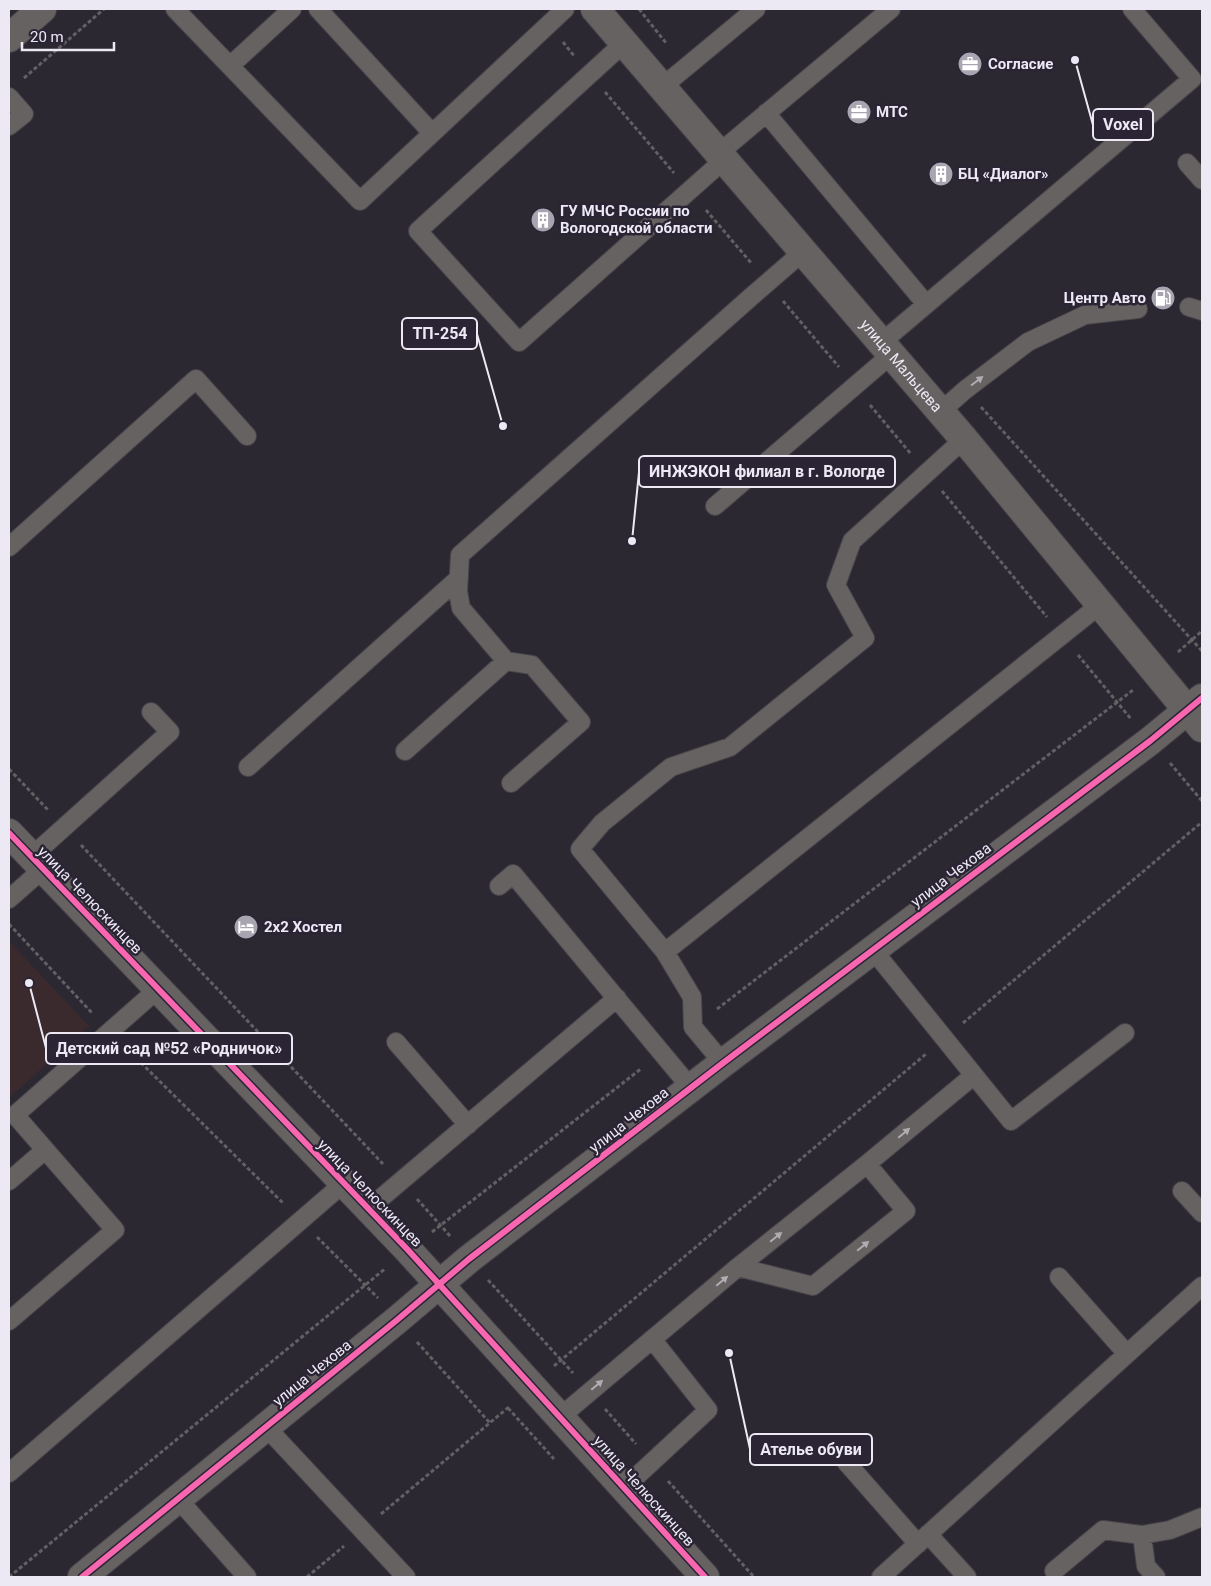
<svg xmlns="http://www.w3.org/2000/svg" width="1211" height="1586" viewBox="0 0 1211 1586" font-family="Roboto,sans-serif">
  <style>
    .education { fill: #3a292d }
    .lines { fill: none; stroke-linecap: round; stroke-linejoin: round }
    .service-casing { stroke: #47444b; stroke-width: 20 }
    .minor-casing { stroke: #47444b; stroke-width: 30 }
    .tertiary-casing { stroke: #47444b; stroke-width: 30 }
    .path { stroke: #626063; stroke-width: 3; stroke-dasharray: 4 2.5; stroke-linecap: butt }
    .service { stroke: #666262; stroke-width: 18 }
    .minor { stroke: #666262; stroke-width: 28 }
    .tertiary { stroke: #666262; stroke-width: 28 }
    .cycleway-casing { stroke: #2a2435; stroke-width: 9 }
    .cycleway { stroke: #f766af; stroke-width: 6 }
    .oneway { fill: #b0acb2 }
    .labels { text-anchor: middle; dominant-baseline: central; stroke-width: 5; stroke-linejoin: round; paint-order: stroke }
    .poi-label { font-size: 15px; font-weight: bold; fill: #ece9f4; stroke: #2a2435; text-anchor: start }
    .street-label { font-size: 15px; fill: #ece9f4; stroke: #2a2435 }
    .leader { fill: none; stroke: #ece9f4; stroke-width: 2 }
    .callout-dot { fill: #ece9f4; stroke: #2a2435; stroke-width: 2 }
    .callout { fill: #2a2435; stroke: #ece9f4; stroke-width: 2 }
    .callout-label { font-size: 16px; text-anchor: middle; font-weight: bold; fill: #ece9f4 }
  </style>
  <rect width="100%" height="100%" fill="#2b2831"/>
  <path class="education" d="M9 941 89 1026 9 1098Z"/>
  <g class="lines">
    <defs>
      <path id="service" d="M175 9 360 201 565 9
        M318 9 432 133
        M624 43 418 231 519 342 725 159
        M231 65 292 9
        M662 87 756 9
        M9 97 24 114 9 126
        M766 113 926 304
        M719 153 891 9
        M1187 163 1202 180
        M1189 307 1202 311
        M882 342 1192 79 1132 9
        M940 412 965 390 1028 342 1085 315 1138 309
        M715 506 892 354
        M9 547 196 379 247 436
        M405 751 506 661
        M248 767 459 578
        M511 783 581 722 532 665 506 661 461 608 458 591 460 555 752 296 804 251
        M31 857 170 732 151 712
        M499 886 513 874 691 1088
        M9 899 43 869
        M873 950 1011 1121 1125 1033
        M665 952 1101 604
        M396 1042 468 1125
        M723 1063 693 1027 692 997 665 952 580 849 602 823 671 767 730 747 865 638 836 585 852 541 964 439
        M9 1181 45 1150
        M1182 1191 1202 1213
        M368 1209 617 998
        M738 1267 867 1164 973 1076
        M1059 1277 1127 1354
        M9 1321 115 1230 15 1115 158 989
        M560 1417 738 1267 813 1286 906 1211 867 1164
        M266 1427 406 1577
        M846 1462 918 1544
        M9 1473 344 1183
        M624 1488 708 1410 652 1339
        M178 1499 247 1577
        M928 1534 967 1577
        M1142 1535 1146 1566 1156 1577
        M1054 1571 1103 1530 1142 1535 1170 1530 1202 1517
        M881 1577 1202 1286"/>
      <g id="minor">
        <path id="s1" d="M595 9 964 439 1202 728"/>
        <path d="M9 38 42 9"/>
        <path d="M9 833 408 1250 705 1577"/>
      </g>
      <path id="tertiary" d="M82 1577 397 1320 469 1259 723 1063 1150 741 1202 698"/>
    </defs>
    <use href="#service" class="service-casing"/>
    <use href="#minor" class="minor-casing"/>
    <use href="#tertiary" class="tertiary-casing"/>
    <path class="path" d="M639 9 666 43
      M563 42 575 57
      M24 78 104 9
      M605 92 674 173
      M706 210 752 264
      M783 301 839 367
      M870 405 911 454
      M981 407 1202 651
      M942 491 1047 617
      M1178 652 1202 631
      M1078 655 1131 719
      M1170 763 1202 801
      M9 769 48 810
      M81 845 383 1164
      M9 924 93 1014
      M717 1009 1133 690
      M963 1023 1202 822
      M127 1049 284 1204
      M417 1199 451 1237
      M432 1232 642 1068
      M317 1237 378 1298
      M488 1280 573 1373
      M417 1342 490 1423
      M554 1366 926 1054
      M508 1408 554 1459
      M605 1409 636 1444
      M668 1481 754 1577
      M381 1514 510 1406
      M9 1577 386 1268
      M307 1577 344 1546"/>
    <use href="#service" class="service"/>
    <use href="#minor" class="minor"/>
    <use href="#tertiary" class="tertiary"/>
    <defs>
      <path id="cycleway" d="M9 833 408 1250 705 1577
        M82 1577 397 1320 469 1259 723 1063 1150 741 1202 698"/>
    </defs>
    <use href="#cycleway" class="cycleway-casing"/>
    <use href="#cycleway" class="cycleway"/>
  </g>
  <defs><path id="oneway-solid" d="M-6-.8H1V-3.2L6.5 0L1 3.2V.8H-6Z" transform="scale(1.25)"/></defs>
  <g class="oneway">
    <use href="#oneway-solid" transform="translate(977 381) rotate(-37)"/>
    <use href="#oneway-solid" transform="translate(904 1133) rotate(-40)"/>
    <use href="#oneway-solid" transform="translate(776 1237) rotate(-39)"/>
    <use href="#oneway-solid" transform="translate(863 1246) rotate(-39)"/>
    <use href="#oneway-solid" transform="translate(722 1281) rotate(-40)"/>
    <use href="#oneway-solid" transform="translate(597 1385) rotate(-40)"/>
  </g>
  <defs>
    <symbol id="office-disc" viewBox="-11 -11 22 22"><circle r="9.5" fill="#a8a5b0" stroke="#2a2435"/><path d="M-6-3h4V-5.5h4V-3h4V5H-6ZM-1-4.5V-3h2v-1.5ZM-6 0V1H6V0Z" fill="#fff"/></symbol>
    <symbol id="building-disc" viewBox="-11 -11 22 22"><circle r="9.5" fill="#a8a5b0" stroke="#2a2435"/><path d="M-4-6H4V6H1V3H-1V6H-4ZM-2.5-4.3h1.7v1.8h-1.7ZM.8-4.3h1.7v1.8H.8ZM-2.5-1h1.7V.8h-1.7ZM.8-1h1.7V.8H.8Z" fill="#fff"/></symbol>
    <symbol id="fuel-disc" viewBox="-11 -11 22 22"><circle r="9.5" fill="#a8a5b0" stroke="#2a2435"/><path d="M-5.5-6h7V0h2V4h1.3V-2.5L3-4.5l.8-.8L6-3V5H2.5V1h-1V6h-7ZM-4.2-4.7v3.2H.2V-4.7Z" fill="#fff"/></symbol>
    <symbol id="hotel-disc" viewBox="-11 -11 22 22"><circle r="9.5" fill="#a8a5b0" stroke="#2a2435"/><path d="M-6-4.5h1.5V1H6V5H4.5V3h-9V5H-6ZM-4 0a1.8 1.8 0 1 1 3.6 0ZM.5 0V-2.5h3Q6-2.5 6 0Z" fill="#fff"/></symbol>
  </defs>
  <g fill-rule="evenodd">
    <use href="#office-disc" x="956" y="50" width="28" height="28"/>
    <use href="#office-disc" x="845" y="98" width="28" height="28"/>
    <use href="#building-disc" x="927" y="160" width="28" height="28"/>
    <use href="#building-disc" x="529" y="206" width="28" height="28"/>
    <use href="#fuel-disc" x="1149" y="284" width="28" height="28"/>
    <use href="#hotel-disc" x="232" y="913" width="28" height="28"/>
  </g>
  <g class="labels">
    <g class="poi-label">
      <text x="988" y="64">Согласие</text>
      <text x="876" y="112">МТС</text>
      <text x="958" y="174">БЦ «Диалог»</text>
      <text x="560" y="211">ГУ МЧС России по<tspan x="560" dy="17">Вологодской области</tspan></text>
      <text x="1146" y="298" text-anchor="end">Центр Авто</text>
      <text x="264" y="927">2x2 Хостел</text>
    </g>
    <g class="street-label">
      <text stroke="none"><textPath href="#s1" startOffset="470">улица Мальцева</textPath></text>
      <text transform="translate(951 875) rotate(-37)">улица Чехова</text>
      <text transform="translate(90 900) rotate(46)">улица Челюскинцев</text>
      <text transform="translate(629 1120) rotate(-38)">улица Чехова</text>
      <text transform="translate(370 1193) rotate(46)">улица Челюскинцев</text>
      <text transform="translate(312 1373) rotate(-39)">улица Чехова</text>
      <text transform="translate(644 1491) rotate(48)">улица Челюскинцев</text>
    </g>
  </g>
  <path class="leader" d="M1075 60L1093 125M503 426L477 334M632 541L639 472M29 983L46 1048M729 1353L750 1449"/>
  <g class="callout-dot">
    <circle cx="1075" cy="60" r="5"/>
    <circle cx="503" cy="426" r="5"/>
    <circle cx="632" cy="541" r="5"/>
    <circle cx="29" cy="983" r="5"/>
    <circle cx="729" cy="1353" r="5"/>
  </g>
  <g class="callout">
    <rect x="1093" y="109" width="60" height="31" rx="5"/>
    <rect x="402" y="318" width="75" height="31" rx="5"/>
    <rect x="639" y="456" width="256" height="31" rx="5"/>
    <rect x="46" y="1033" width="246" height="31" rx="5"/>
    <rect x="750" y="1434" width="122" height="31" rx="5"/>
  </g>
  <g class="callout-label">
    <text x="1123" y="130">Voxel</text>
    <text x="440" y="339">ТП-254</text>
    <text x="767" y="477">ИНЖЭКОН филиал в г. Вологде</text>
    <text x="169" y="1054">Детский сад №52 «Родничок»</text>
    <text x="811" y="1455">Ателье обуви</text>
  </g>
  <rect width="1211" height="1586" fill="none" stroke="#ece9f4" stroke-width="20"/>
  <path d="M22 42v8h92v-8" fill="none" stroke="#ece9f4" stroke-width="2.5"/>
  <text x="30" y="42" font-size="15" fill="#ece9f4" stroke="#2a2435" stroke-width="4" paint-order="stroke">20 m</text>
</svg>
